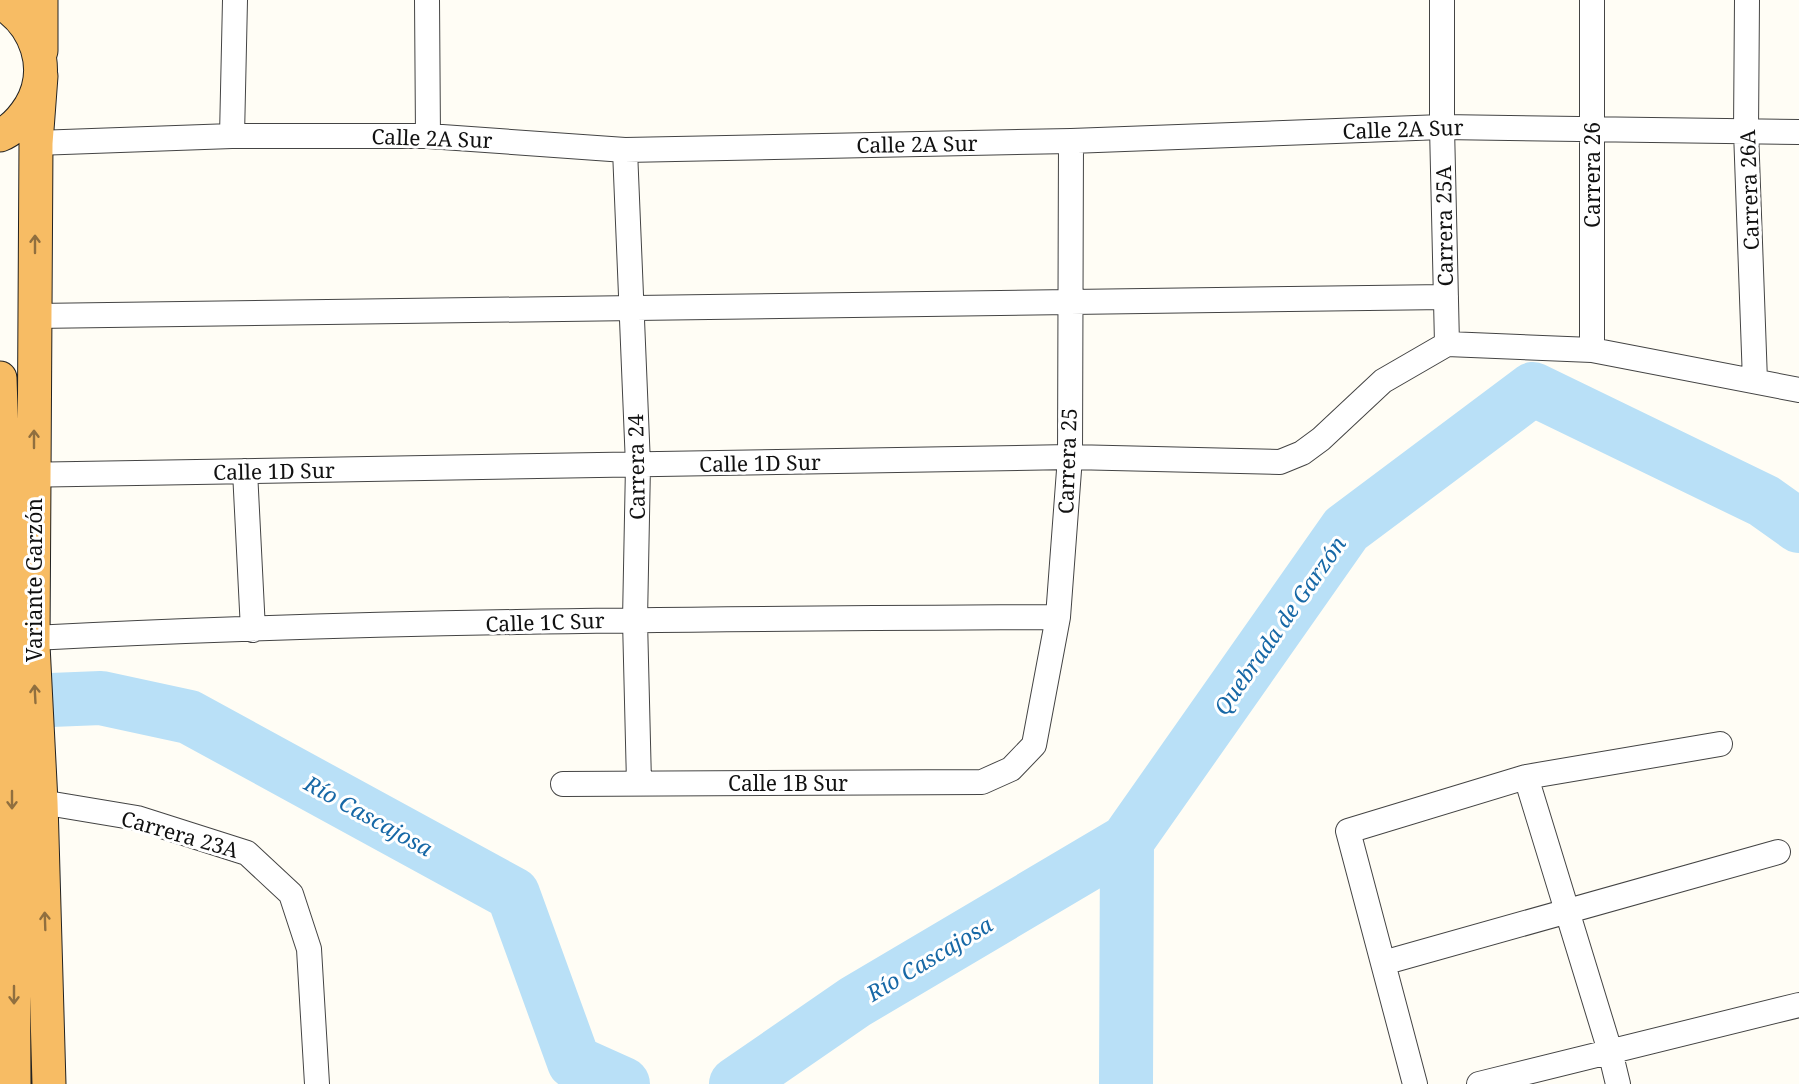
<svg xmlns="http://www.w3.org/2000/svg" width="1799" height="1084" viewBox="0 0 1799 1084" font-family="'Noto Serif',serif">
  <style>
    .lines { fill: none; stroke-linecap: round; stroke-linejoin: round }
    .river { stroke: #b9e0f7; stroke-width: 54 }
    .minor-casing { stroke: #444; stroke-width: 26 }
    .trunk-casing { stroke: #222; stroke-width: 35 }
    .minor { stroke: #fff; stroke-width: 24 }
    .trunk { stroke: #f7bc64; stroke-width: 33 }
    .oneway { stroke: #906f3f }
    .labels { text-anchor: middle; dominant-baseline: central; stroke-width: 6; stroke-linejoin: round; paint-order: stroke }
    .street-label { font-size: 21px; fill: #111; stroke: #fff }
    .water-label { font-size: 22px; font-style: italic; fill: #1768a6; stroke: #fff }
  </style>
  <rect width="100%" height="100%" fill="#fffdf5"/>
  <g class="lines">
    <path class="river" d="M0 702 101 698 189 717 513 894 574 1062 623 1084
      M736 1084 855 1002 1127 841
      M1126 1084 1127 841 1346 529 1533 389 1764 501 1799 526"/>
    <defs>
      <path id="minor" d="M427 0 428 136
        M1442 0V127L1447 344
        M1747 0 1746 131 1755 381
        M232 136 235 0
        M36 143 232 136H428L625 150 1071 141 1442 127 1799 132
        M625 150 638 465 635 620 639 783
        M35 316 1446 297
        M1447 344 1592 350 1799 390
        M1592 350V0
        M245 471 253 630
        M17 475 1070 457 1280 462 1302 453 1321 439 1383 381 1447 344
        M33 638C374 620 717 619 1058 617
        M1526 777 1610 1051 1618 1084
        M563 784 982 782 1011 769 1034 745 1058 617 1070 457 1071 141
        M41 802 137 818 247 853 291 894 309 949 317 1084
        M1383 963 1778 852
        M1415 1084 1348 831 1526 777 1720 744
        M1479 1084 1799 1005"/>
      <path id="trunk" d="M0 2C36 23 53 69 30 107 23 118 13 130 0 135
        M41 51V0
        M41 76 36 143 33 645 41 802 49 1084
        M0 378 12 741 14 1084"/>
    </defs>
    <use href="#minor" class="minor-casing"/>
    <use href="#trunk" class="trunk-casing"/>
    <use href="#minor" class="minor"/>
    <use href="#trunk" class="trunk"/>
  </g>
  <defs><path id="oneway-shaft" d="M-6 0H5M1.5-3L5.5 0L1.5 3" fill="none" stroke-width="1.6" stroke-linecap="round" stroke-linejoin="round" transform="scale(1.5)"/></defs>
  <g class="oneway">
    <use href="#oneway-shaft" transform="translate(35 244) rotate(-90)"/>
    <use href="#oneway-shaft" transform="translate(34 439) rotate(-90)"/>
    <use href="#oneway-shaft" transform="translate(35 694) rotate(-93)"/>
    <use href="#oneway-shaft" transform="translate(12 800) rotate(90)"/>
    <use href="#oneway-shaft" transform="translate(45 921) rotate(-92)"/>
    <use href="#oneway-shaft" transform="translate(14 995) rotate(90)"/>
  </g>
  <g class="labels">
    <g class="street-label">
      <text transform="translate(1403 129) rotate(-2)">Calle 2A Sur</text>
      <text transform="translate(432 138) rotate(2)">Calle 2A Sur</text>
      <text transform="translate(917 144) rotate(-1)">Calle 2A Sur</text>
      <text transform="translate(1592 175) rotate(-90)">Carrera 26</text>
      <text transform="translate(1749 190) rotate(-92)">Carrera 26A</text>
      <text transform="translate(1444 226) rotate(-91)">Carrera 25A</text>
      <text transform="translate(1067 461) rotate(-88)">Carrera 25</text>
      <text transform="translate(760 463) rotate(-1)">Calle 1D Sur</text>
      <text transform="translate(636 467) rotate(-91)">Carrera 24</text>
      <text transform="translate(274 471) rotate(-1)">Calle 1D Sur</text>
      <text transform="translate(34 580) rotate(-90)">Variante Garzón</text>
      <text transform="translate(545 622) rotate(-2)">Calle 1C Sur</text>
      <text x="788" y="783">Calle 1B Sur</text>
      <text transform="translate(180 834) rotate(16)">Carrera 23A</text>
    </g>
    <g class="water-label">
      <text transform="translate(1279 625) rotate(-55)">Quebrada de Garzón</text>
      <text transform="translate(369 815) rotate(29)">Río Cascajosa</text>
      <text transform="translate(929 958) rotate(-31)">Río Cascajosa</text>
    </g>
  </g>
</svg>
